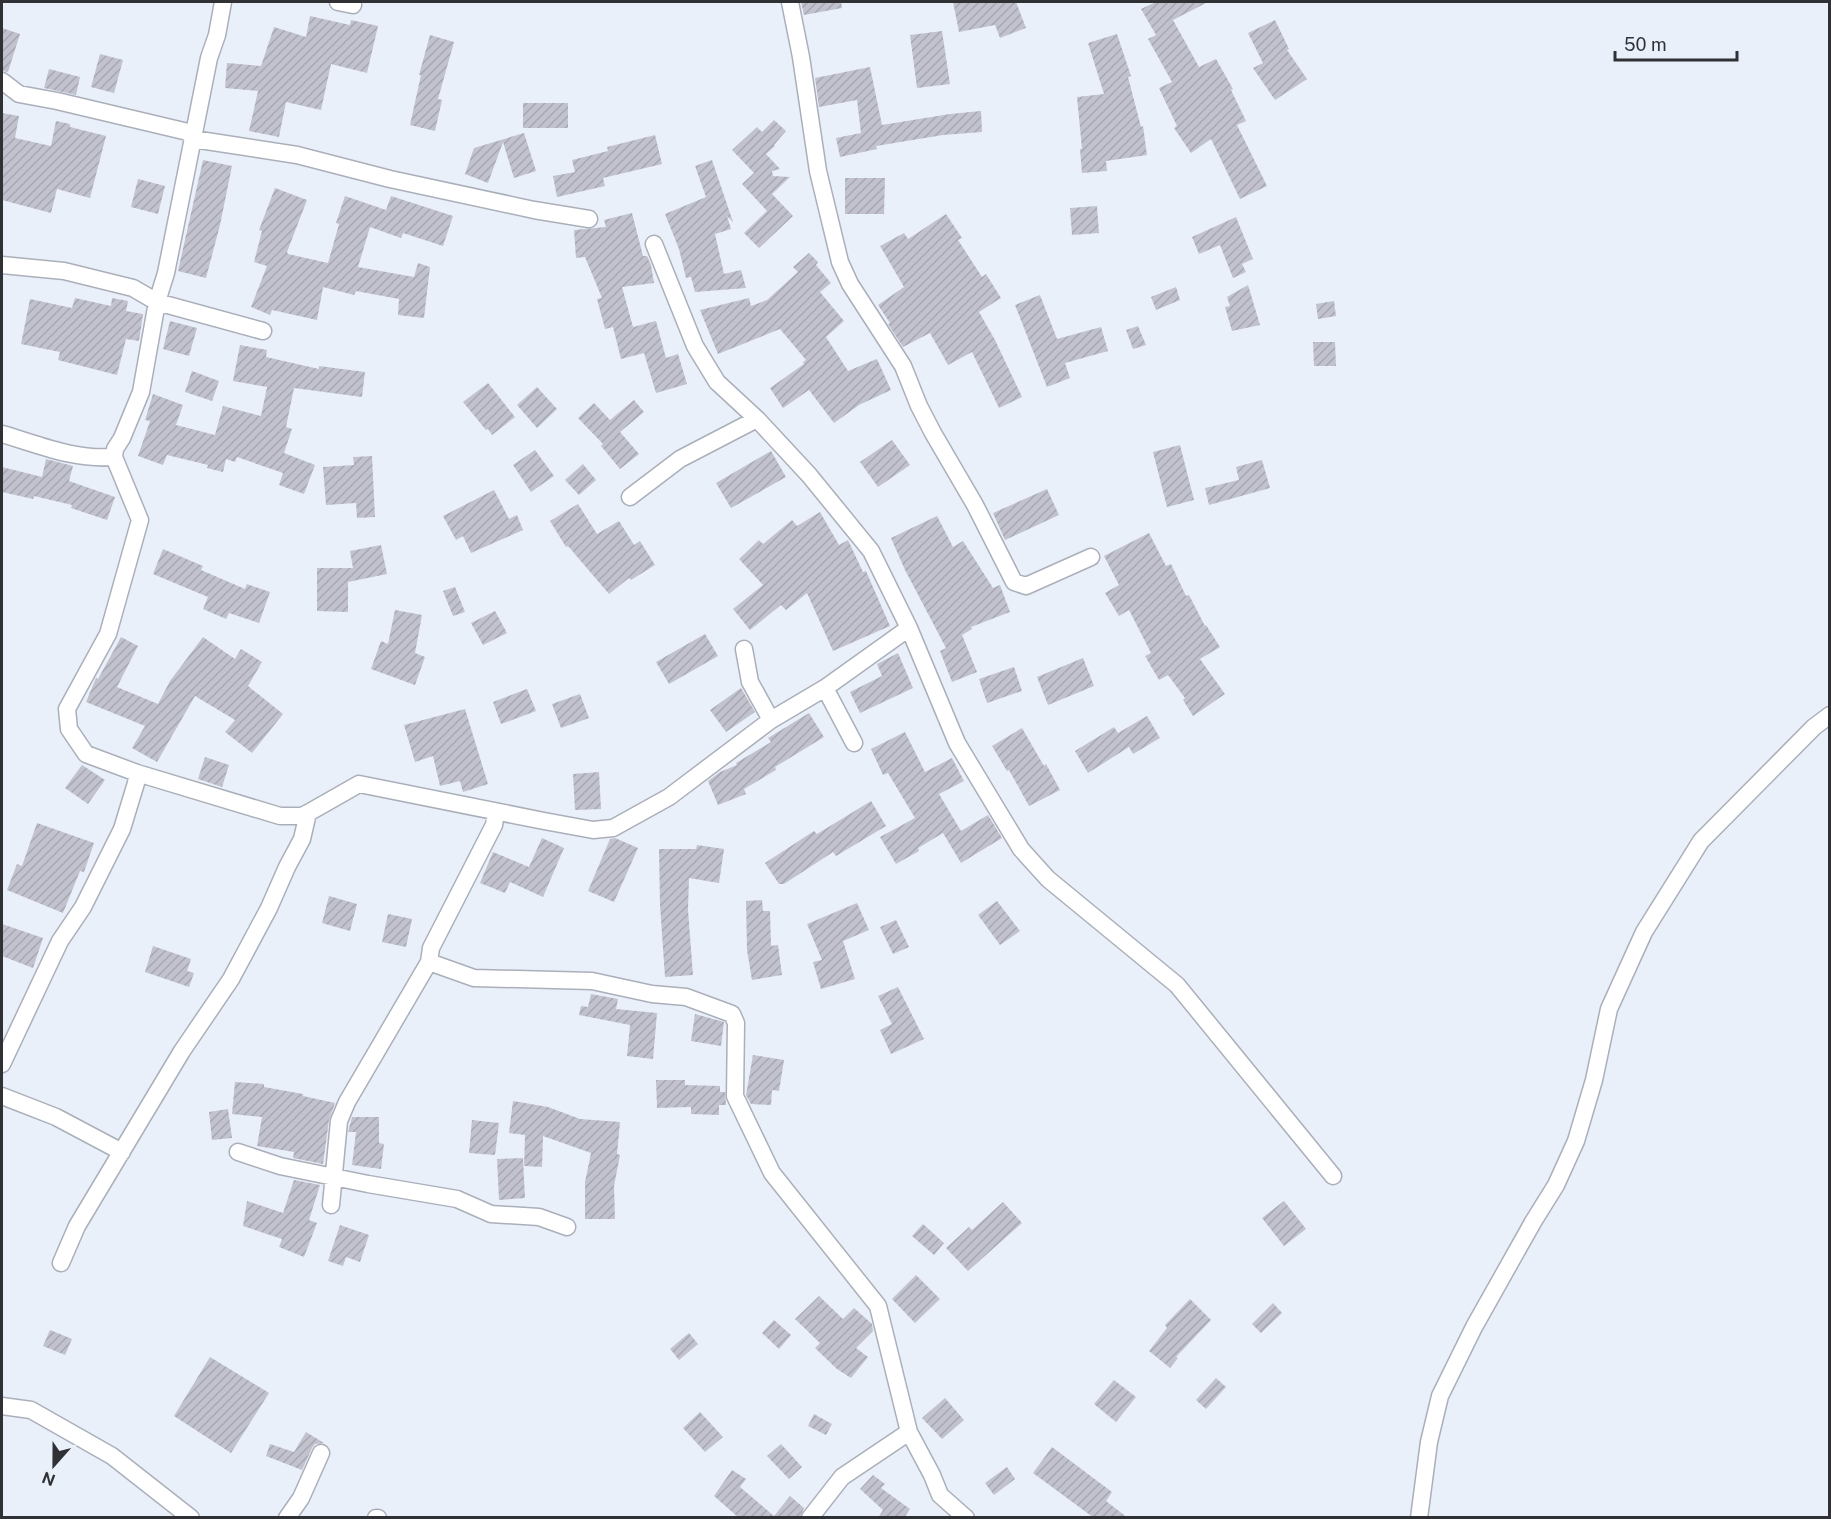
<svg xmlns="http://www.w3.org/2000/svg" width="1831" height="1519" viewBox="0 0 1831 1519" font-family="'Public Sans',sans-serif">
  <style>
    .building { fill: url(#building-hatch) }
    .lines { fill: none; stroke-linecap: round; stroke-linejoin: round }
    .minor-casing { stroke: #aaafb9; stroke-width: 19 }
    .minor { stroke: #fff; stroke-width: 16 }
  </style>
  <defs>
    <pattern id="building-hatch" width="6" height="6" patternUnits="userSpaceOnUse" patternTransform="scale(1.5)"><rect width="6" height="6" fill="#c2c2ce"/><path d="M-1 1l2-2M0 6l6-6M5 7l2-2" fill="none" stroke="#a7a7b2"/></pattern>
  </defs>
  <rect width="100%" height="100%" fill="#eaf0fa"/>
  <path class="building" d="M801 2H841L842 8 804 15Z
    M953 2H1016L1026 28 1000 38 995 25 959 32Z
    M1156 2H1208L1173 20 1199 67 1216 59 1233 89 1231 90 1246 121 1237 125 1267 186 1240 199 1211 139 1191 153 1174 128 1177 126 1159 88 1172 82 1148 39 1156 35 1141 9Z
    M310 16 350 25 351 20 378 26 367 73 331 64 321 110 286 102 279 137 249 131 258 91 225 88 227 63 261 66 274 27 306 37Z
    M1275 20 1289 49 1287 50 1307 79 1275 100 1253 68 1263 63 1248 33Z
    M2 28 20 34 8 72 2 71Z
    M942 31 950 84 917 88 910 35Z
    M1117 34 1131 76 1128 77 1141 127 1143 126 1147 155 1106 161 1107 171 1082 173 1080 149H1082L1077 97 1104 94 1088 43Z
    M430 35 454 42 438 99 442 100 435 131 410 125 421 75H419Z
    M100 54 123 60 114 93 91 87Z
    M870 67 882 125 950 114 981 111 982 132 943 135 876 146 877 149 840 157 836 138 861 133 857 100 819 107 815 78Z
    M49 69 80 77 76 95 44 88Z
    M523 103H568V128H523Z
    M2 113 19 116 15 138 51 146 56 121 70 124V127L106 136 90 198 57 189 51 213 2 200Z
    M774 120 786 131 774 145 775 146 766 154 780 169 772 171 773 176 790 177 772 194 793 216 759 248 744 233 767 211 742 184 754 173 732 150 757 127 762 132Z
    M524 133 536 171 514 178 503 142 488 183 465 174 474 148Z
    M655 135 662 164 603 178 605 186 557 197 553 176 575 172 572 160 608 151 607 147Z
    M203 160 232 166 220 225 206 278 178 271Z
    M712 160 733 222 727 216 731 229 715 234 724 274 741 270 746 288 695 292 691 277 686 278 679 249 665 214 706 197 695 166Z
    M845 178H885L884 214H845Z
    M138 179 165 186 158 214 131 207Z
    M275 188 307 200 287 252 288 254 328 263 339 224 336 223 345 196 386 210 391 196 453 216 443 246 403 233 401 238 370 227 358 267 414 277 418 263 430 267 424 318 398 315 399 299 356 291 354 295 323 287 317 320 272 310 270 315 251 307 267 266 254 262 262 231 259 230Z
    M1097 206 1099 233 1072 235 1070 208Z
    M632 213 643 256H647L651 265 654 283 622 287 633 327 656 321 666 358 678 354 687 384 656 393 644 353 621 359 613 327 605 329 597 299 602 298 585 257 576 258 574 230 606 227 604 220Z
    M946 214 962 238 958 240 982 277 986 274 1001 298 979 312 995 340 1022 397 999 408 972 352 948 365 930 333 903 347 888 324 890 323 878 305 904 287 880 246 904 233 908 239Z
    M1236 217 1253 259 1242 264 1246 272 1233 278 1220 245 1199 254 1192 237Z
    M809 253 818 262 816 265 831 283 820 292 844 321 826 337 848 371 877 359 891 390 859 405 834 423 809 390 783 408 770 388 804 364 803 362 806 360 780 329 718 354 700 310 749 298 751 306 767 300 798 272 793 267Z
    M1248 285 1260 325 1232 331 1225 307 1230 306 1227 297Z
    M1176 287 1180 300 1156 310 1151 297Z
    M1040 295 1057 339 1101 327 1108 351 1065 363 1070 378 1047 387 1015 305Z
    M75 298 111 306 112 298 128 301 126 311 143 314 139 341 126 339 117 375 58 360 60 352 21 344 30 299 72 308Z
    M1334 301 1336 316 1318 319 1316 304Z
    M170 321 197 328 189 356 163 349Z
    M1138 326 1146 345 1133 349 1126 330Z
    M1313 342H1335L1336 366H1314Z
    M240 345 267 350 266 357 319 369V366L365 372 362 397 294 388 286 427 292 429 284 453 315 465 304 494 279 485 283 473 237 457 235 462 226 459 223 472 207 468 208 465 167 455 163 465 138 456 150 421 145 420 153 394 183 405 176 425 215 435 223 406 261 416 267 387 233 381Z
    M192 371 219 381 212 401 185 392Z
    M488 383 515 417 492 435 488 429 486 430 463 402Z
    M537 387 557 409 537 428 517 405Z
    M634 400 644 412 620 432 639 454 620 469 601 446 603 444 578 418 594 403 610 420Z
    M892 440 910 465 878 487 860 462Z
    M1180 445 1194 500 1167 507 1153 452Z
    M535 450 554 476 531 492 513 465Z
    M771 451 786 477 731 508 716 483Z
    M372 456 375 517 357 518 356 503 326 505 323 467 354 465 353 457Z
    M46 459 73 466 69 481 115 497 107 520 71 508 72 505 34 496 33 499 2 492V467L42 477Z
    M1262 460 1270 488 1209 505 1205 488 1239 480 1236 467Z
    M583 464 596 480 579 495 565 480Z
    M1047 489 1059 515 1005 540 993 513Z
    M494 490 509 519 517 515 523 530 471 553 463 536 456 540 443 516Z
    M578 504 597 534 619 521 634 545 640 541 655 565 631 580 629 578 609 594 568 546 566 547 550 521Z
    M820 512 839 545 848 540 863 572 866 571 890 626 833 651 807 593 786 610 781 605 750 630 733 609 763 585 739 559 759 540 763 544 792 520 797 526Z
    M937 516 953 547 963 541 993 588 1000 585 1010 612 971 627 972 629 962 635 977 672 952 682 940 651 946 648 905 570 891 538Z
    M1149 533 1166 566 1171 564 1186 596 1189 595 1205 626 1206 625 1220 647 1200 659 1225 694 1193 716 1183 700 1185 698 1168 675 1159 680 1145 656 1151 653 1129 610 1119 616 1105 593 1119 585 1104 556Z
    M381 545 387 574 348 582V612L317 611V568H353L350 551Z
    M163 549 203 566 201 570 245 589 247 584 270 592 259 623 229 613 226 619 203 609 208 597 153 574Z
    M455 587 465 612 453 616 443 591Z
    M395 610 422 615 415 653 425 657 415 685 371 669 381 641 388 644Z
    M495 611 507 633 483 645 471 623Z
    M705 634 718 656 669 684 656 662Z
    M121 637 138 646 117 687 158 704 170 681 203 637 235 659 241 649 262 662 248 686 283 714 252 753 225 732 235 720 195 696 157 762 132 748 145 726 86 702 96 678 98 679Z
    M898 653 913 688 860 713 850 692 882 676 877 664Z
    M1083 658 1094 686 1048 705 1037 677Z
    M1014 667 1022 691 987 703 979 679Z
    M741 688 755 712 726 732 710 710Z
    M527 689 536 711 501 724 493 702Z
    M580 694 589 718 561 728 552 704Z
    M465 709 488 784 463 792 460 781 440 786 433 756 415 762 404 725Z
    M809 713 824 737 775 767 776 770 744 789 746 794 718 805 708 781 720 772 737 765 736 763 771 742 768 738Z
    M1147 716 1160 738 1133 754 1129 747 1088 773 1075 751 1114 727 1118 733Z
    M1022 728 1044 766 1046 764 1060 790 1029 806 1009 770 1007 771 992 746Z
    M905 732 925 772 952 758 964 781 939 794 961 831 988 815 1002 838 961 863 943 833 918 848 919 851 896 864 880 837 915 818 888 773 883 775 871 749Z
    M205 757 229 765 222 787 198 779Z
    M82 765 105 780 88 804 65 788Z
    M599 772 601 809 575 810 573 774Z
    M871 801 886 826 836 856 833 852 784 884H779L765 863 814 831 817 834Z
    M37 823 94 843 84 872 80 871 63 913 7 890 17 864 22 866Z
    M542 838 564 848 543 897 510 882 505 893 480 883 493 852 529 867Z
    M615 838 638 848 614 902 588 891 610 839Z
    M697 845 724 849 719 883 689 878 688 910 693 975 665 977 660 905 659 849H696Z
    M329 896 357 904 350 931 322 923Z
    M762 900 763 911H770L771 946 778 945 782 975 752 980 747 950 746 901Z
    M997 901 1020 931 1000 945 978 915Z
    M857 903 869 930 843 941 855 979 821 989 813 962 822 960 807 924Z
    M388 914 412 919 406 947 382 942Z
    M896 920 909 947 893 954 880 927Z
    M2 924 43 938 33 968 2 956Z
    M153 946 191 959 187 971 194 973 189 987 145 972Z
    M898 987 924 1039 891 1054 880 1030 892 1024 878 996Z
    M591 994 618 999 616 1009 657 1013 653 1059 627 1056 630 1025 579 1015 581 1006 588 1007Z
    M695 1014 724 1022 721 1046 691 1041Z
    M753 1055 784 1060 779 1091 772 1090 771 1105 751 1104 746 1095Z
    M656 1080H685V1085L720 1086V1092H725L726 1105H719V1115L691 1114V1107L657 1108Z
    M235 1082 264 1084V1087L303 1094V1096L335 1103 329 1120 323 1164 293 1158 294 1152 257 1146 262 1117 232 1114Z
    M513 1101 548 1107 580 1119 620 1122 617 1154 620 1155 614 1186 615 1219H585V1182L591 1153 543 1136 542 1167 524 1166 525 1135 509 1133Z
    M228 1109 232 1138 212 1140 209 1112Z
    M352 1117H379V1143L384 1144 381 1169 352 1165 356 1132H348Z
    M472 1120 499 1123 495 1155 469 1153Z
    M523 1158 525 1198 499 1200 497 1159Z
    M294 1180 320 1185 309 1220 317 1223 304 1257 279 1247 282 1239 243 1226 247 1201 283 1213Z
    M1284 1201 1306 1229 1284 1246 1262 1218Z
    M1003 1202 1022 1223 968 1271 946 1248 969 1227 972 1230Z
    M923 1224 944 1243 934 1255 912 1236Z
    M340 1225 369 1235 360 1262 346 1257 343 1266 328 1261Z
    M916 1275 940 1299 915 1323 892 1299Z
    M819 1296 843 1319 854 1308 872 1324 873 1331 856 1348 868 1357 851 1378 837 1369 815 1348 820 1343 795 1319Z
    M1190 1299 1211 1320 1176 1357 1178 1358 1170 1368 1149 1351 1167 1328 1165 1325Z
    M1273 1303 1282 1313 1261 1333 1252 1324Z
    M774 1320 791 1335 779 1349 762 1333Z
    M50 1330 72 1339 65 1355 43 1346Z
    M689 1333 698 1344 679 1360 670 1349Z
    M210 1357 269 1393 231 1453 174 1416Z
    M1216 1378 1226 1387 1206 1409 1196 1400Z
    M1114 1380 1136 1397 1116 1422 1094 1404Z
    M945 1398 964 1420 942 1439 922 1418Z
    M700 1412 723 1437 705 1452 683 1428Z
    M814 1414 832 1424 826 1435 808 1426Z
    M306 1432 324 1443 315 1444 312 1448 302 1470 266 1456 270 1444 294 1452Z
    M781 1444 802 1467 789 1479 767 1456Z
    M1052 1447 1112 1492 1106 1501 1128 1518H1094L1033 1473Z
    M1007 1467 1015 1479 994 1495 985 1483Z
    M732 1470 746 1479 740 1487 774 1516 790 1496 804 1508 800 1518H739L714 1496Z
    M873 1475 885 1484 881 1488 910 1509 904 1518H878L883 1510 860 1489Z"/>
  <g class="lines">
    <defs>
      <path id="minor" d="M338 2 353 5
        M790 2 801 57 818 171 840 262 850 284 903 366 919 406 933 433 975 505 1014 582 1026 586 1091 557
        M2 81 19 94 57 101 188 132 193 139 297 155 390 179 534 210 589 219
        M654 244 695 346 717 382 757 419 809 475 871 551 909 628 957 743 1021 849 1048 879 1177 985 1333 1176
        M2 265 64 271 133 288 157 302 263 331
        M2 434C40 445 73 460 114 457L115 449 122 438 141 392 157 302 166 273 209 58 217 35 223 2
        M114 457 140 520 108 634 67 709 69 729 86 754 137 773 280 816H302L308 813 359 784 544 821 593 830 613 828 669 797 771 720 825 688 909 628
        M630 497 680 459 757 419
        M744 649 750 682 771 720
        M825 688 854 743
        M429 962 474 978 592 981 652 994 686 997 732 1014 736 1023 735 1096 772 1173 878 1306 909 1432 932 1475 940 1495 966 1518
        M2 1064 60 941 83 907 122 829 136 783 137 773
        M2 1096 56 1117 122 1152
        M238 1152 280 1166 368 1184 457 1199 491 1214 539 1217 567 1227
        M331 1205 339 1121 347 1102 429 962 431 948 494 825 496 812
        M61 1263 77 1226 182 1051 231 979 269 908 287 867 302 839 308 813
        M2 1406 31 1410 112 1456 191 1518
        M287 1518 301 1498 321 1453
        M376 1518H378
        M810 1518 842 1477 909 1432
        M1419 1518 1429 1442 1440 1396 1474 1327 1533 1222 1556 1185 1576 1141 1594 1080 1609 1009 1644 932 1701 841 1814 727 1830 715"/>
    </defs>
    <use href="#minor" class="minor-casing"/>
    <use href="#minor" class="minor"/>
  </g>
  <rect width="1831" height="1519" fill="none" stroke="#2f3135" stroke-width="6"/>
  <g transform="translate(54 1465) rotate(201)" stroke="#eaf0fa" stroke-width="4.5" paint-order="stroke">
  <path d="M0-4.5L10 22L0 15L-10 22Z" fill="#2f3135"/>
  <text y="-9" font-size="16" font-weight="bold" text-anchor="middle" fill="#2f3135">N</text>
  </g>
  <path d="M1615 51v9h122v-9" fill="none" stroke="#2f3135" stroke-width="3"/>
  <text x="1624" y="51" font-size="18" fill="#2f3135" stroke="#eaf0fa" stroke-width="4.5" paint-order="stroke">50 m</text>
</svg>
